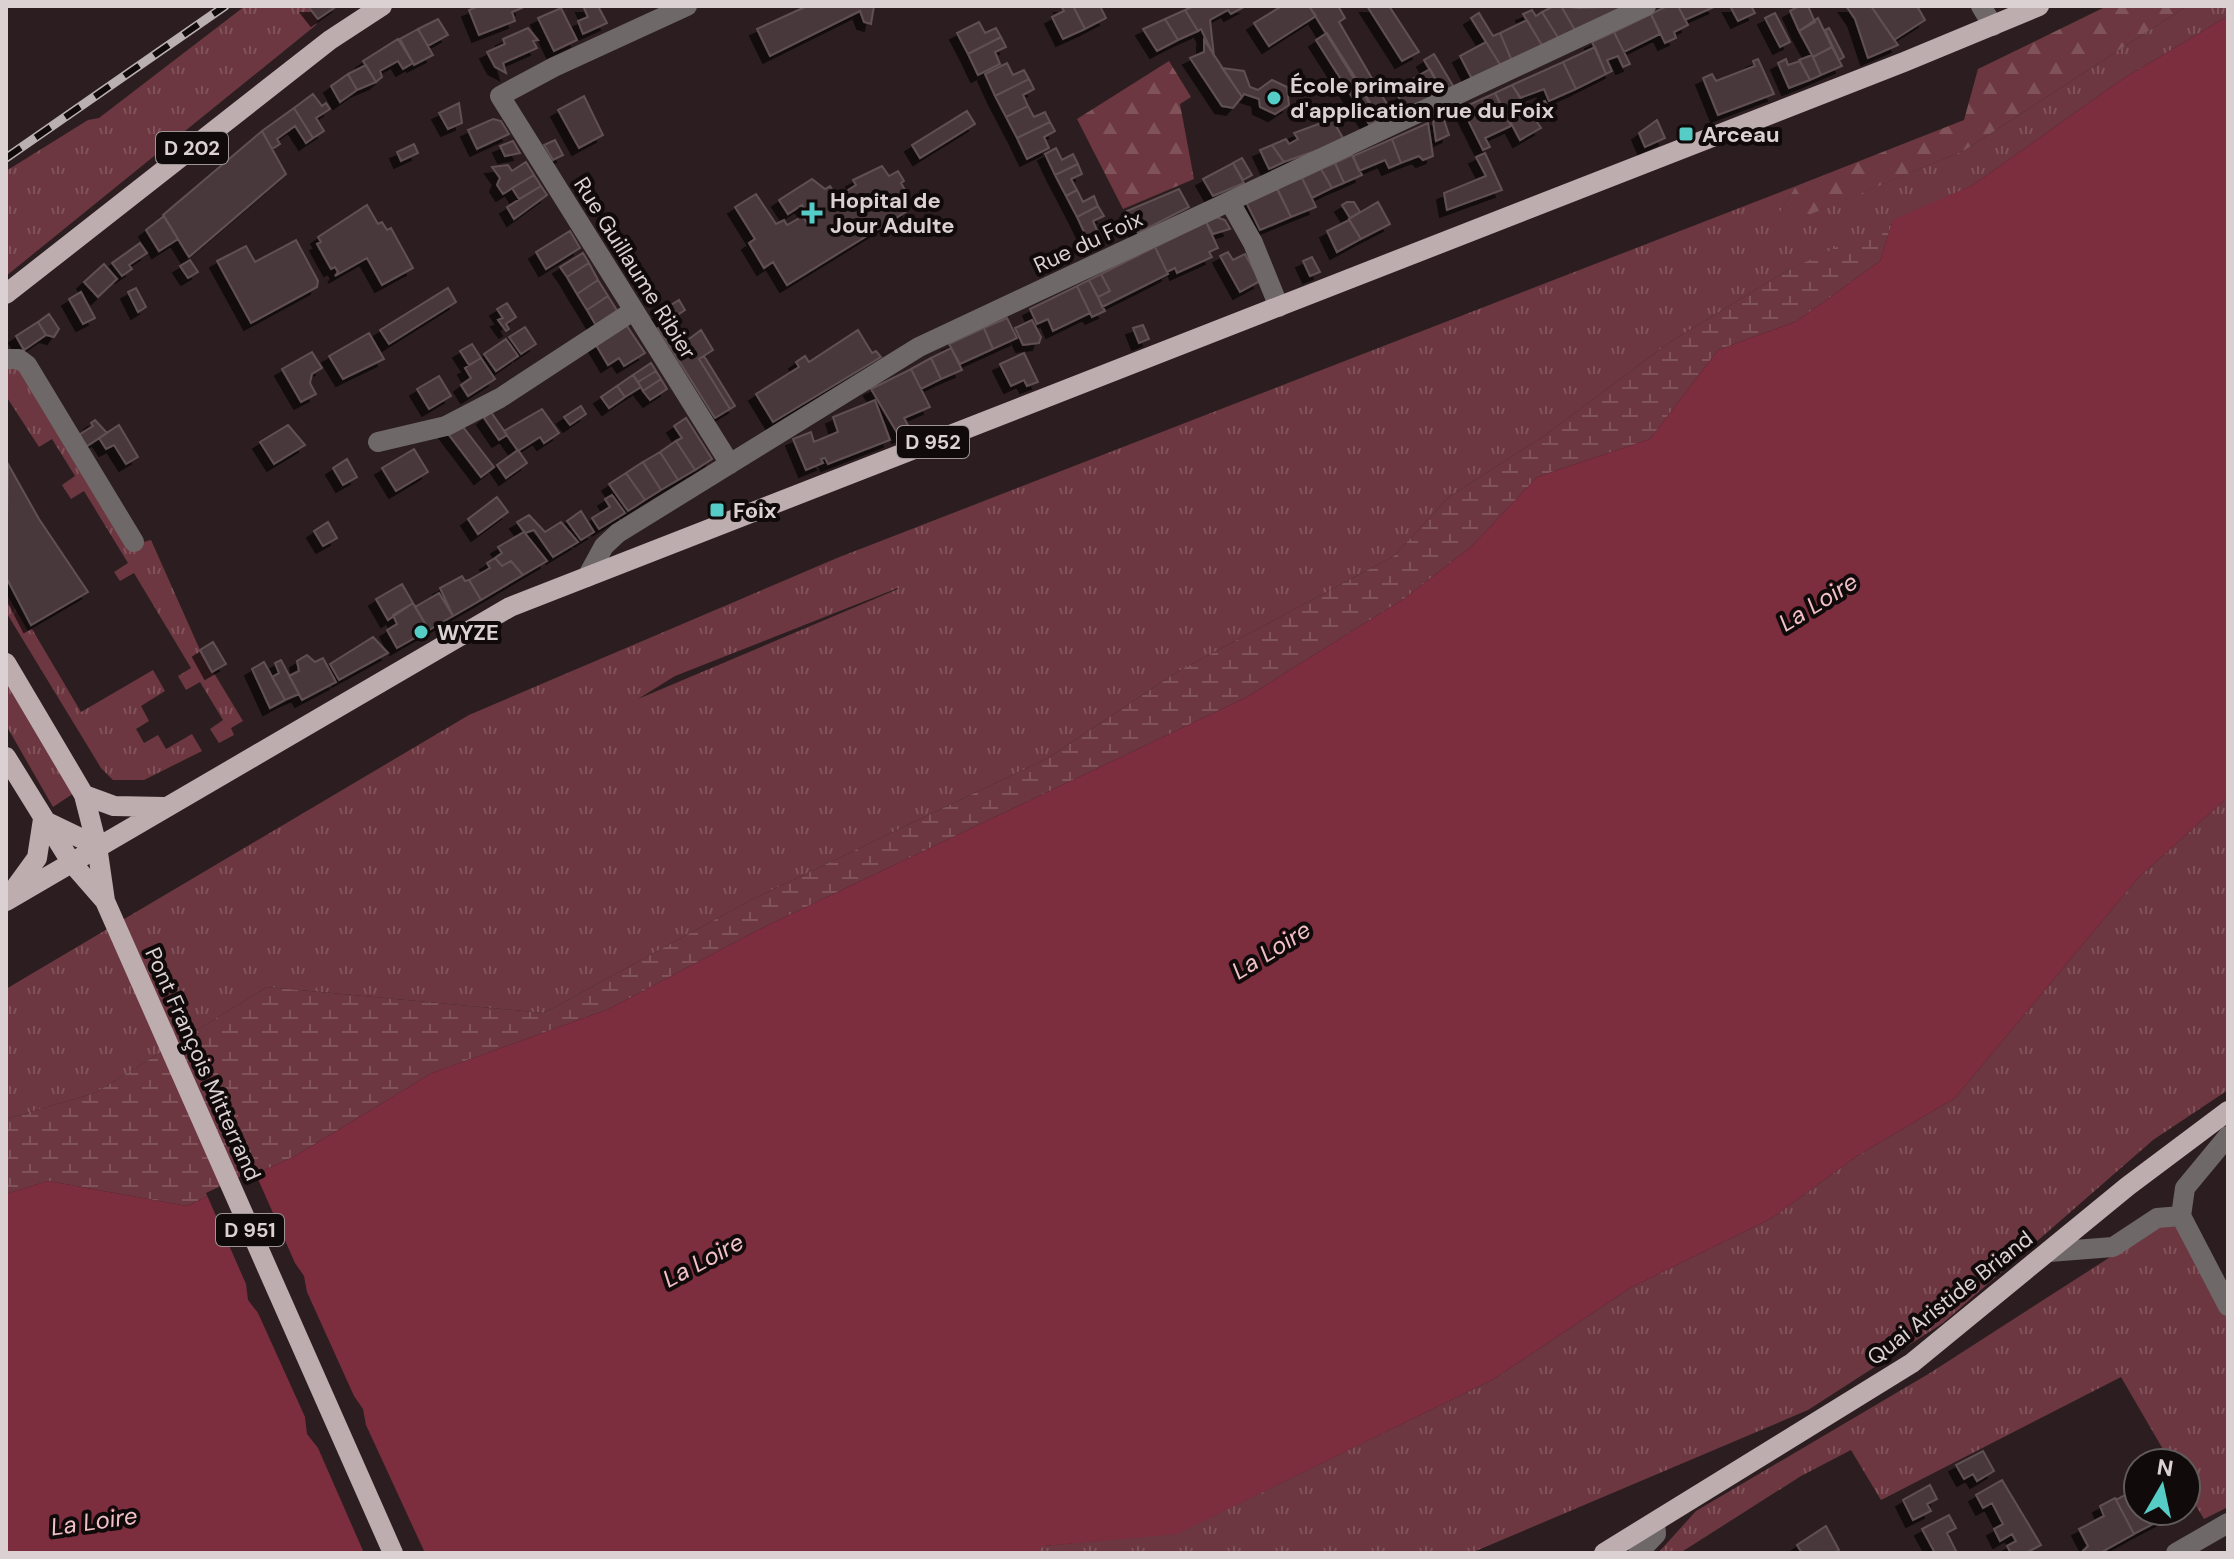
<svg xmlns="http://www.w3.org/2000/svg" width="2234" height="1559" viewBox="0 0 2234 1559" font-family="'DM Sans',sans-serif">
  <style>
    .grass { fill: url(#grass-tufts); fill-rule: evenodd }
    .forest { fill: url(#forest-firs) }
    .wetland { fill: url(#wetland-marsh) }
    .water { fill: #7c2e3f }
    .pier { fill: #2c1e20 }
    .building { fill: #49393b; stroke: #605052; stroke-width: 2; filter: url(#shadow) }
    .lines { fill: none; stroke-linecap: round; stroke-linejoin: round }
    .minor { stroke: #6f6868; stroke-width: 20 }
    .major { stroke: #bdadaf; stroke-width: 20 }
    .rail-casing { stroke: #bab0b1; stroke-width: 9 }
    .rail { stroke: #100a0b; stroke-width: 6; stroke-dasharray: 18; stroke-linecap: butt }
    .poi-dot { fill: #55cdc6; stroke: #100a0b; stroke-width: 3 }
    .labels { text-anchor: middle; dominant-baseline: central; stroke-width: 8; stroke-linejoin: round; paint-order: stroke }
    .shield { fill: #100a0b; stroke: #9e9596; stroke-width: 2 }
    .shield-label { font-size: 20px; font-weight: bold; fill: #dbd1d2 }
    .poi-label { font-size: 22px; font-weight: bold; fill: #dbd1d2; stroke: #100a0b; text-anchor: start }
    .street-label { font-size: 22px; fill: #dbd1d2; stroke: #100a0b }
    .water-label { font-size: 24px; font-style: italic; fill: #f1c1c7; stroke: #100a0b }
  </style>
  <defs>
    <pattern id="grass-tufts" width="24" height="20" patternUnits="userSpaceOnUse" patternTransform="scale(2)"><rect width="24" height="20" fill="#6c3740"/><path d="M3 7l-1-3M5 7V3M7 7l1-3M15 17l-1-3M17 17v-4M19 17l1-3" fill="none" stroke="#80535b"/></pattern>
    <pattern id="forest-firs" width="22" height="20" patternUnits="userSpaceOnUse" patternTransform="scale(2)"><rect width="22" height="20" fill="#6c3740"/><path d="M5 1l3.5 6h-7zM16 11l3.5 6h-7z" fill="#80535b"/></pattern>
    <pattern id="wetland-marsh" width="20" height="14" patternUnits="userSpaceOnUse" patternTransform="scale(2)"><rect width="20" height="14" fill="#6c3740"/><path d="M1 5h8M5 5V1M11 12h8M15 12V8" fill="none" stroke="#80535b"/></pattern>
    <filter id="shadow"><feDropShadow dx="-7" dy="7" stdDeviation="0" flood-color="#0009"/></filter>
  </defs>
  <rect width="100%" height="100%" fill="#2c1e20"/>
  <path class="grass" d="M245 6H308L318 19 316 25 6 276V171L88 120 99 118Z
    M2187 6H2228V16L2121 80 1973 185 1783 273 1670 342 1544 436 1449 497 1394 556 1177 672 1048 758 749 901 544 1013 267 987 95 1093 6 1119V989L469 715 837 558 1796 186 1769 231 1965 150ZM898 588V589L638 699 675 676Z
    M6 366 19 368 132 545 151 540 200 650 243 721 231 728 234 735 219 743 210 729 223 720 200 682 186 690 178 676 191 668 134 573 120 581 114 572 128 563 84 491 71 499 62 485 75 476 52 439 39 447 6 396Z
    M6 593 28 631 32 629 81 712 153 670 165 691 141 706 149 721 136 729 144 743 158 735 166 749 192 734 202 751 144 780H113L101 768 6 612Z
    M6 677 74 793 53 807 6 725Z
    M2228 797V1090L2153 1140 1943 1323 1808 1410 1471 1553H1034L1043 1546 1178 1533 1494 1379 1630 1288 1772 1218 1857 1156 1955 1098 2138 878Z
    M2160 1225 2180 1227 2228 1314V1507L2204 1519 2186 1489V1463H2171L2121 1377 1881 1500 1851 1450 1801 1476 1680 1553H1658L1696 1511 1930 1373Z"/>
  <path class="forest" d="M2107 6H2187L1965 150 1768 232 1796 186 1964 120 1978 69Z
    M1169 61 1191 97 1180 104 1194 179 1123 209 1077 119Z"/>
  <path class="wetland" d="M1893 220 1880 261 1797 321 1718 350 1650 439 1537 477 1472 546 1405 598 1247 697 758 930 609 1009 432 1073 295 1156 187 1206 48 1181 6 1194V1119L95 1093 267 987 544 1013 749 901 1048 758 1177 672 1394 556 1449 497 1544 436 1670 342 1783 273Z"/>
  <path class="water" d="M2228 16V797L2138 878 1955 1098 1857 1156 1772 1218 1630 1288 1494 1379 1177 1534 1044 1546 1034 1553H6V1194L48 1181 187 1206 295 1156 432 1073 609 1009 758 930 1247 697 1405 598 1472 546 1537 477 1650 439 1718 350 1797 321 1880 261 1893 220 1973 185 2121 80Z"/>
  <path class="pier" d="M254 1170 295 1263 304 1276 307 1292 354 1396 363 1409 366 1425 425 1553H364L318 1448 307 1434 305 1417 258 1313 248 1300 246 1284 206 1193Z"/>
  <path class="building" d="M308 6H337L318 19Z
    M479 6H521L522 8 512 12 515 21 479 35 469 10Z
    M583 6H598L607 23 583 34 578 21 588 17Z
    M807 6H874L871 24 864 22 860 11 770 56 757 29Z
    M1061 6H1073L1085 29 1063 39 1052 17 1064 11Z
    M1073 6H1100L1106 18 1085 29Z
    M1194 6 1244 7 1231 14 1228 10 1210 20 1214 56 1201 29 1198 31 1185 10Z
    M1282 6H1309L1316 16 1269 46 1254 23Z
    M1309 6H1338L1345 18 1339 22 1388 106 1386 116 1379 119Z
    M1367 6H1389L1419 52 1402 61Z
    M1554 6H1561L1576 32 1559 39 1542 12Z
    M1561 6 1579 8 1628 6 1576 32Z
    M1667 6H1678L1688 25 1674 32 1676 38 1665 43 1651 14Z
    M1678 6H1716L1685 20Z
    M1730 6H1751L1755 13 1738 21Z
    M1799 6H1808L1815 22 1799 31 1790 11Z
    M1846 6H1871L1898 45 1868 58 1855 19Z
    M1871 6H1917L1925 20 1894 40Z
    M561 8 577 40 554 51 538 18Z
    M1185 10 1198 31 1178 40 1165 19Z
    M1532 10 1536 16 1542 12 1559 39 1543 47 1523 14Z
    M1479 13 1493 36 1500 33 1512 61 1501 66 1471 18Z
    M1775 13 1790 42 1780 47 1765 18Z
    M1651 14 1660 34 1624 52 1614 32Z
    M1818 18 1832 47 1813 57 1799 31Z
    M438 19 448 35 428 46 418 29Z
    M1165 19 1178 40 1157 51 1143 29Z
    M1527 20 1543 47 1512 61 1500 33Z
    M979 22 985 33 996 28 1001 37 968 54 957 33Z
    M528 28 538 40 533 41 537 48 503 63 506 73 495 67 487 52 505 44 503 39Z
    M1829 28 1844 57 1839 60 1825 30Z
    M418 29 433 55 414 65 400 39Z
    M1614 32 1630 64 1623 67 1618 56 1607 60 1612 71 1606 74 1592 42Z
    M1327 33 1360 85 1349 92 1316 40Z
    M1001 37 1006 47 995 52 1000 64 978 75 968 54Z
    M398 39 413 63 403 69 398 61 380 71 382 77 376 82 363 61Z
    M1204 40 1242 97 1233 108 1222 106 1190 58 1204 52Z
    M1486 42 1501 66 1472 79 1460 56Z
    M1595 47 1606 74 1576 89 1563 62Z
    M1832 47 1842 66 1821 75 1813 57Z
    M1434 54 1455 89 1444 94 1424 60Z
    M1812 55 1821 75 1810 80 1799 60Z
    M1758 59 1774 94 1718 115 1703 78 1712 74 1716 81 1755 66 1753 61Z
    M1786 59 1788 65 1800 61 1810 80 1789 88 1778 63Z
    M1563 62 1576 89 1549 101 1544 89 1520 98 1512 85Z
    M1007 63 1013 75 1024 70 1029 79 995 96 985 74Z
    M366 65 376 82 357 90 348 74Z
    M1222 68 1244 71 1250 87 1258 90 1272 80 1287 87 1289 105 1275 114 1260 107 1259 99 1244 94 1242 97Z
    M1430 69 1444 94 1408 114 1398 96 1411 88 1409 81Z
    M348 74 357 90 340 102 331 86Z
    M1029 79 1034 89 1023 95 1028 106 1006 117 995 96Z
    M1360 85 1379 119 1369 124 1349 92Z
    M1512 85 1528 108 1545 101 1551 112 1535 119 1541 128 1520 140 1495 93Z
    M1495 93 1511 126 1485 138 1490 147 1483 150 1462 108Z
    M313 94 322 106 326 103 330 109 316 118 324 131 313 138 294 108Z
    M584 96 603 135 579 148 558 110Z
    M459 103 462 123 448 129 439 113Z
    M1028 106 1034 117 1045 112 1050 122 1017 138 1006 117Z
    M294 108 313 138 306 143 295 126 277 139 280 144 272 149 262 131Z
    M967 111 975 124 920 158 912 145Z
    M1443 117 1449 135 1436 141 1433 121Z
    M493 119 501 121 509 134 477 149 468 130Z
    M1332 119 1343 138 1332 145 1284 162 1272 145 1286 139 1289 144 1298 139 1294 133Z
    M1657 120 1665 138 1645 147 1639 133Z
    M1050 122 1055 131 1044 137 1049 148 1027 159 1017 138Z
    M1428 123 1433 156 1423 160 1419 156 1401 163 1392 139Z
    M262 131 286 174 189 257 163 215Z
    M1392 139 1401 163 1389 168 1385 160 1359 171 1353 156Z
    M555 140 563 155 553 160 544 145Z
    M513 141 520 153 505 156 500 146Z
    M414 144 418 153 401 161 397 152Z
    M1272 145 1284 162 1269 169 1260 150Z
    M1056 148 1062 160 1073 154 1078 164 1055 175 1045 154Z
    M1485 153 1502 190 1447 210 1444 193 1486 176 1476 157Z
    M1352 155 1362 175 1344 183 1335 163Z
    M1242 158 1252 175 1243 180 1233 163Z
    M526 162 534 175 503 194 497 185 500 178 492 167 508 165 512 171Z
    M1233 163 1244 183 1213 196 1203 179Z
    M1335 163 1344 183 1332 188 1321 169Z
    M1078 164 1082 174 1071 179 1077 190 1066 196 1055 175Z
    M882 166 889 176 898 171 904 181 901 183 905 190 899 194 909 210 787 285 773 262 764 268 749 243 755 239 735 207 756 194 776 224 784 220 787 225 803 216 808 225 813 223 802 205 788 214 779 200 812 179 825 189 830 186 839 201 834 204 837 208 847 202 842 194 856 185 853 180Z
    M1321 169 1332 188 1312 198 1302 178Z
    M534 175 541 186 519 199 512 188Z
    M1302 178 1316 207 1291 217 1277 188Z
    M541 186 547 195 514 219 507 207Z
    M1179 189 1189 207 1138 233 1127 211Z
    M1277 189 1291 217 1260 230 1246 202Z
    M1077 190 1083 202 1094 196 1098 206 1077 217 1066 196Z
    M1347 202H1354L1360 212 1350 218 1342 205Z
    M1378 202 1390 224 1361 239 1349 219Z
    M367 205 378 224 382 222 387 230 391 228 413 268 382 285 367 258 335 276 338 272 335 267 331 269 317 244 321 242 318 237Z
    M1098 206 1104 216 1093 221 1098 233 1087 238 1077 217Z
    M164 216 178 239 159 251 146 230Z
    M1216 217 1225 220 1230 229 1213 234 1206 222Z
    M1349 220 1361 239 1337 252 1327 231Z
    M1206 222 1218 248 1209 252 1212 257 1177 273 1175 268 1167 272 1155 247Z
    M570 231 580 248 546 269 536 252Z
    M296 240 318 281 317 287 251 323 217 261 246 246 255 262Z
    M140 243 147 253 129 265 132 269 122 276 112 263Z
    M1155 247 1168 274 1102 307 1098 297 1110 291 1101 274Z
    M1228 252 1233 260 1245 254 1260 281 1240 292 1220 256Z
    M583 253 589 263 567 277 560 267Z
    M1312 257 1320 272 1310 276 1303 261Z
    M190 260 198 272 188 278 180 266Z
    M589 263 598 280 577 294 567 277Z
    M104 264 117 279 98 297 84 282Z
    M1101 274 1110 291 1098 297 1089 280Z
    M598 280 608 296 587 310 577 294Z
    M1089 280 1105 311 1092 317 1077 286Z
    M1077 286 1090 313 1053 331 1048 319 1037 324 1030 309Z
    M136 288 146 307 138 312 128 292Z
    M448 288 456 302 389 344 380 330Z
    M81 292 95 318 83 324 69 299Z
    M608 296 618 312 597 327 587 310Z
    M679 300 685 310 664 324 658 313Z
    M507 303 516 317 506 324 509 329 506 331 498 320 503 318 497 309Z
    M49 314 59 329 54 337 46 335 38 322Z
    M1007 318 1017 338 993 349 984 328Z
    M671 320 685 342 701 330 713 350 699 359 730 409 715 418 658 328Z
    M1032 320 1041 337 1039 343 1023 345 1015 328Z
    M38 322 46 335 24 350 16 336Z
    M625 323 645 353 624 366 619 358 608 365 596 345Z
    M1143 325 1149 339 1139 343 1133 328Z
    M525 327 536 344 521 354 509 337Z
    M984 328 993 349 960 364 949 344Z
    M858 330 872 353 876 351 881 357 773 422 756 394 799 367 796 362 805 356 809 362Z
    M369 333 384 359 343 379 329 356Z
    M506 339 518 356 496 371 484 354Z
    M472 344 481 358 469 365 460 351Z
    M951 348 962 370 941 379 931 358Z
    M312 352 322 368 312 374 310 383 316 394 301 402 282 369Z
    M1024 353 1038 382 1027 386 1024 380 1011 386 1000 364Z
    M704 356 735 406 730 409 699 359Z
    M481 358 495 379 468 396 461 385 471 378 465 368Z
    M931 358 941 379 921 389 911 369Z
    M651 363 656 371 638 382 633 375Z
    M911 369 930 407 904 418 911 431 899 436 871 389Z
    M656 371 661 379 643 391 638 382Z
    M633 375 641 387 625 397 617 386Z
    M439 376 451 396 429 409 417 389Z
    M661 379 667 389 650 400 643 391Z
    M617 386 625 397 609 408 601 397Z
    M875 400 890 440 828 464 825 458 821 459 823 463 806 470 793 439 811 432 814 442 838 432 833 417Z
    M581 406 586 414 570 425 564 417Z
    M542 409 559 433 544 443 540 437 518 451 504 431Z
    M491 412 507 435 499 440 484 418Z
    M686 418 712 459 695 470 676 441 682 438 674 426Z
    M95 420 107 433 84 448 77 436 93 426 91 423Z
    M460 423 494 467 481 477 446 431Z
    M119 425 138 457 126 464 114 445 106 449 99 438Z
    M288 425 305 445 274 464 260 442Z
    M676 441 695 470 678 480 660 452Z
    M414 449 428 472 396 491 382 468Z
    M518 450 527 463 506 478 497 465Z
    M660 452 678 480 661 490 643 462Z
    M347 459 357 477 343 485 333 468Z
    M643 462 661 490 645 500 626 473Z
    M8 464 39 519 88 592 31 625 6 577Z
    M626 473 645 500 628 511 609 484Z
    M612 495 625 513 599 529 592 518 610 507 605 499Z
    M497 497 508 512 478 534 468 519Z
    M581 511 594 532 581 540 567 521Z
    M529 515 545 532 561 522 578 542 553 557 534 530 525 533 517 522Z
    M328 522 337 538 323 546 314 531Z
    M524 532 547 561 523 575 511 561 502 566 495 558 502 553 498 547Z
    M495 558 502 566 511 561 523 575 481 600 469 580 490 568 487 563Z
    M462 576 465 581 469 580 481 600 453 616 440 588Z
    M402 584 413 603 388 620 376 599Z
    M439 593 453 616 429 630 415 607Z
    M413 603 429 630 397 648 387 630 397 624 393 615Z
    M373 637 388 653 339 680 330 664Z
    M213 642 226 664 212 672 200 650Z
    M307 655 315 662 323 658 336 682 302 700 289 676 299 671 297 661Z
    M281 660 299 694 285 700 272 677 279 673 275 663Z
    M264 662 285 700 270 708 252 669Z
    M1983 1451 1994 1471 1977 1481 1973 1474 1964 1479 1956 1465Z
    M2002 1480 2041 1545 2026 1553H2011L2007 1546 2016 1541 2012 1534 2000 1541 1994 1529 2003 1524 1992 1503 1983 1508 1976 1495Z
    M1930 1485 1937 1499 1927 1504 1931 1511 1913 1520 1903 1500Z
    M2125 1495 2133 1510 2138 1507V1511H2178L2134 1534 2116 1500Z
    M2115 1498 2134 1534 2100 1553H2081L2088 1546 2079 1529 2104 1516 2100 1506Z
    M1949 1515 1956 1528 1947 1533 1957 1553H1935L1922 1529Z
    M1826 1526 1839 1550 1834 1553H1802L1797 1545Z"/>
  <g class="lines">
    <path class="minor" d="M687 6 554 67 500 96 730 464
      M1981 6 1993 26
      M1230 202 1253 243 1279 307
      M6 359H19L27 365 134 542
      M378 442 446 426 500 398 633 311
      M587 577 604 546 618 533 919 347 1646 6
      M2228 1136 2185 1188 2181 1216 2228 1306
      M2049 1252 2113 1247 2157 1218 2181 1216
      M1638 1553 1656 1534 1655 1523
      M2176 1553 2228 1523"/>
    <path class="major" d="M6 294 330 40 382 6
      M6 663 84 795 97 846 105 901
      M6 757 71 862 105 901 393 1553
      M84 795 114 806 164 807
      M47 822 97 846
      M13 891 37 858 43 819
      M6 901 510 607 1904 62 2039 6
      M1604 1553 1912 1363 2128 1186 2228 1111"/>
    <defs>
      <path id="rail" d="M6 158 225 6"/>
    </defs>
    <use href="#rail" class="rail-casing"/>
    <use href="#rail" class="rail"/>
  </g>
  <g class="poi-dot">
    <circle cx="1274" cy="98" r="8"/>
    <rect x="1678" y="126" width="16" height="16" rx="4"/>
    <path d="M808 201h8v8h8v8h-8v8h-8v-8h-8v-8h8z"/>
    <rect x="709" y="502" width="16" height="16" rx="4"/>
    <circle cx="421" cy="632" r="8"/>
  </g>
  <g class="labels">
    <g class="shield">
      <rect x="156" y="132" width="72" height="32" rx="6"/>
      <rect x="897" y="426" width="72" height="32" rx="6"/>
      <rect x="216" y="1214" width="68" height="32" rx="6"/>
    </g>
    <g class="shield-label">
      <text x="192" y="148">D 202</text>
      <text x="933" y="442">D 952</text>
      <text x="250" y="1230">D 951</text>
    </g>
    <g class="poi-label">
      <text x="1290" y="85">École primaire<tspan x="1290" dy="25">d'application rue du Foix</tspan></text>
      <text x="1702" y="134">Arceau</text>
      <text x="830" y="200">Hopital de<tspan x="830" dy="25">Jour Adulte</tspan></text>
      <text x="733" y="510">Foix</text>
      <text x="437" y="632">WYZE</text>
    </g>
    <g class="street-label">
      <text transform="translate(1088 242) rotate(-25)">Rue du Foix</text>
      <text transform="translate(635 268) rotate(58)">Rue Guillaume Ribier</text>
      <text transform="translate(203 1064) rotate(66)">Pont François Mitterrand</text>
      <text transform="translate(1950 1298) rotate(-38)">Quai Aristide Briand</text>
    </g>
    <g class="water-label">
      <text transform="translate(1818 602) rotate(-32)">La Loire</text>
      <text transform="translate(1271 950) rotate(-32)">La Loire</text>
      <text transform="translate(703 1260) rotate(-28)">La Loire</text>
      <text transform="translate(94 1521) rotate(-8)">La Loire</text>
    </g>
  </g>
  <rect width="2234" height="1559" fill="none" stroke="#dbd1d2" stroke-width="16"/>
  <g transform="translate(2162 1487) rotate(9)"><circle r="38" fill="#100a0b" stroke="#615a5b" stroke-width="2"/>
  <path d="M0-6L14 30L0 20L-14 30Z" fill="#55cdc6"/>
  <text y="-12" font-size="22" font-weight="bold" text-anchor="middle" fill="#dbd1d2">N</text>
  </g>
</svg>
